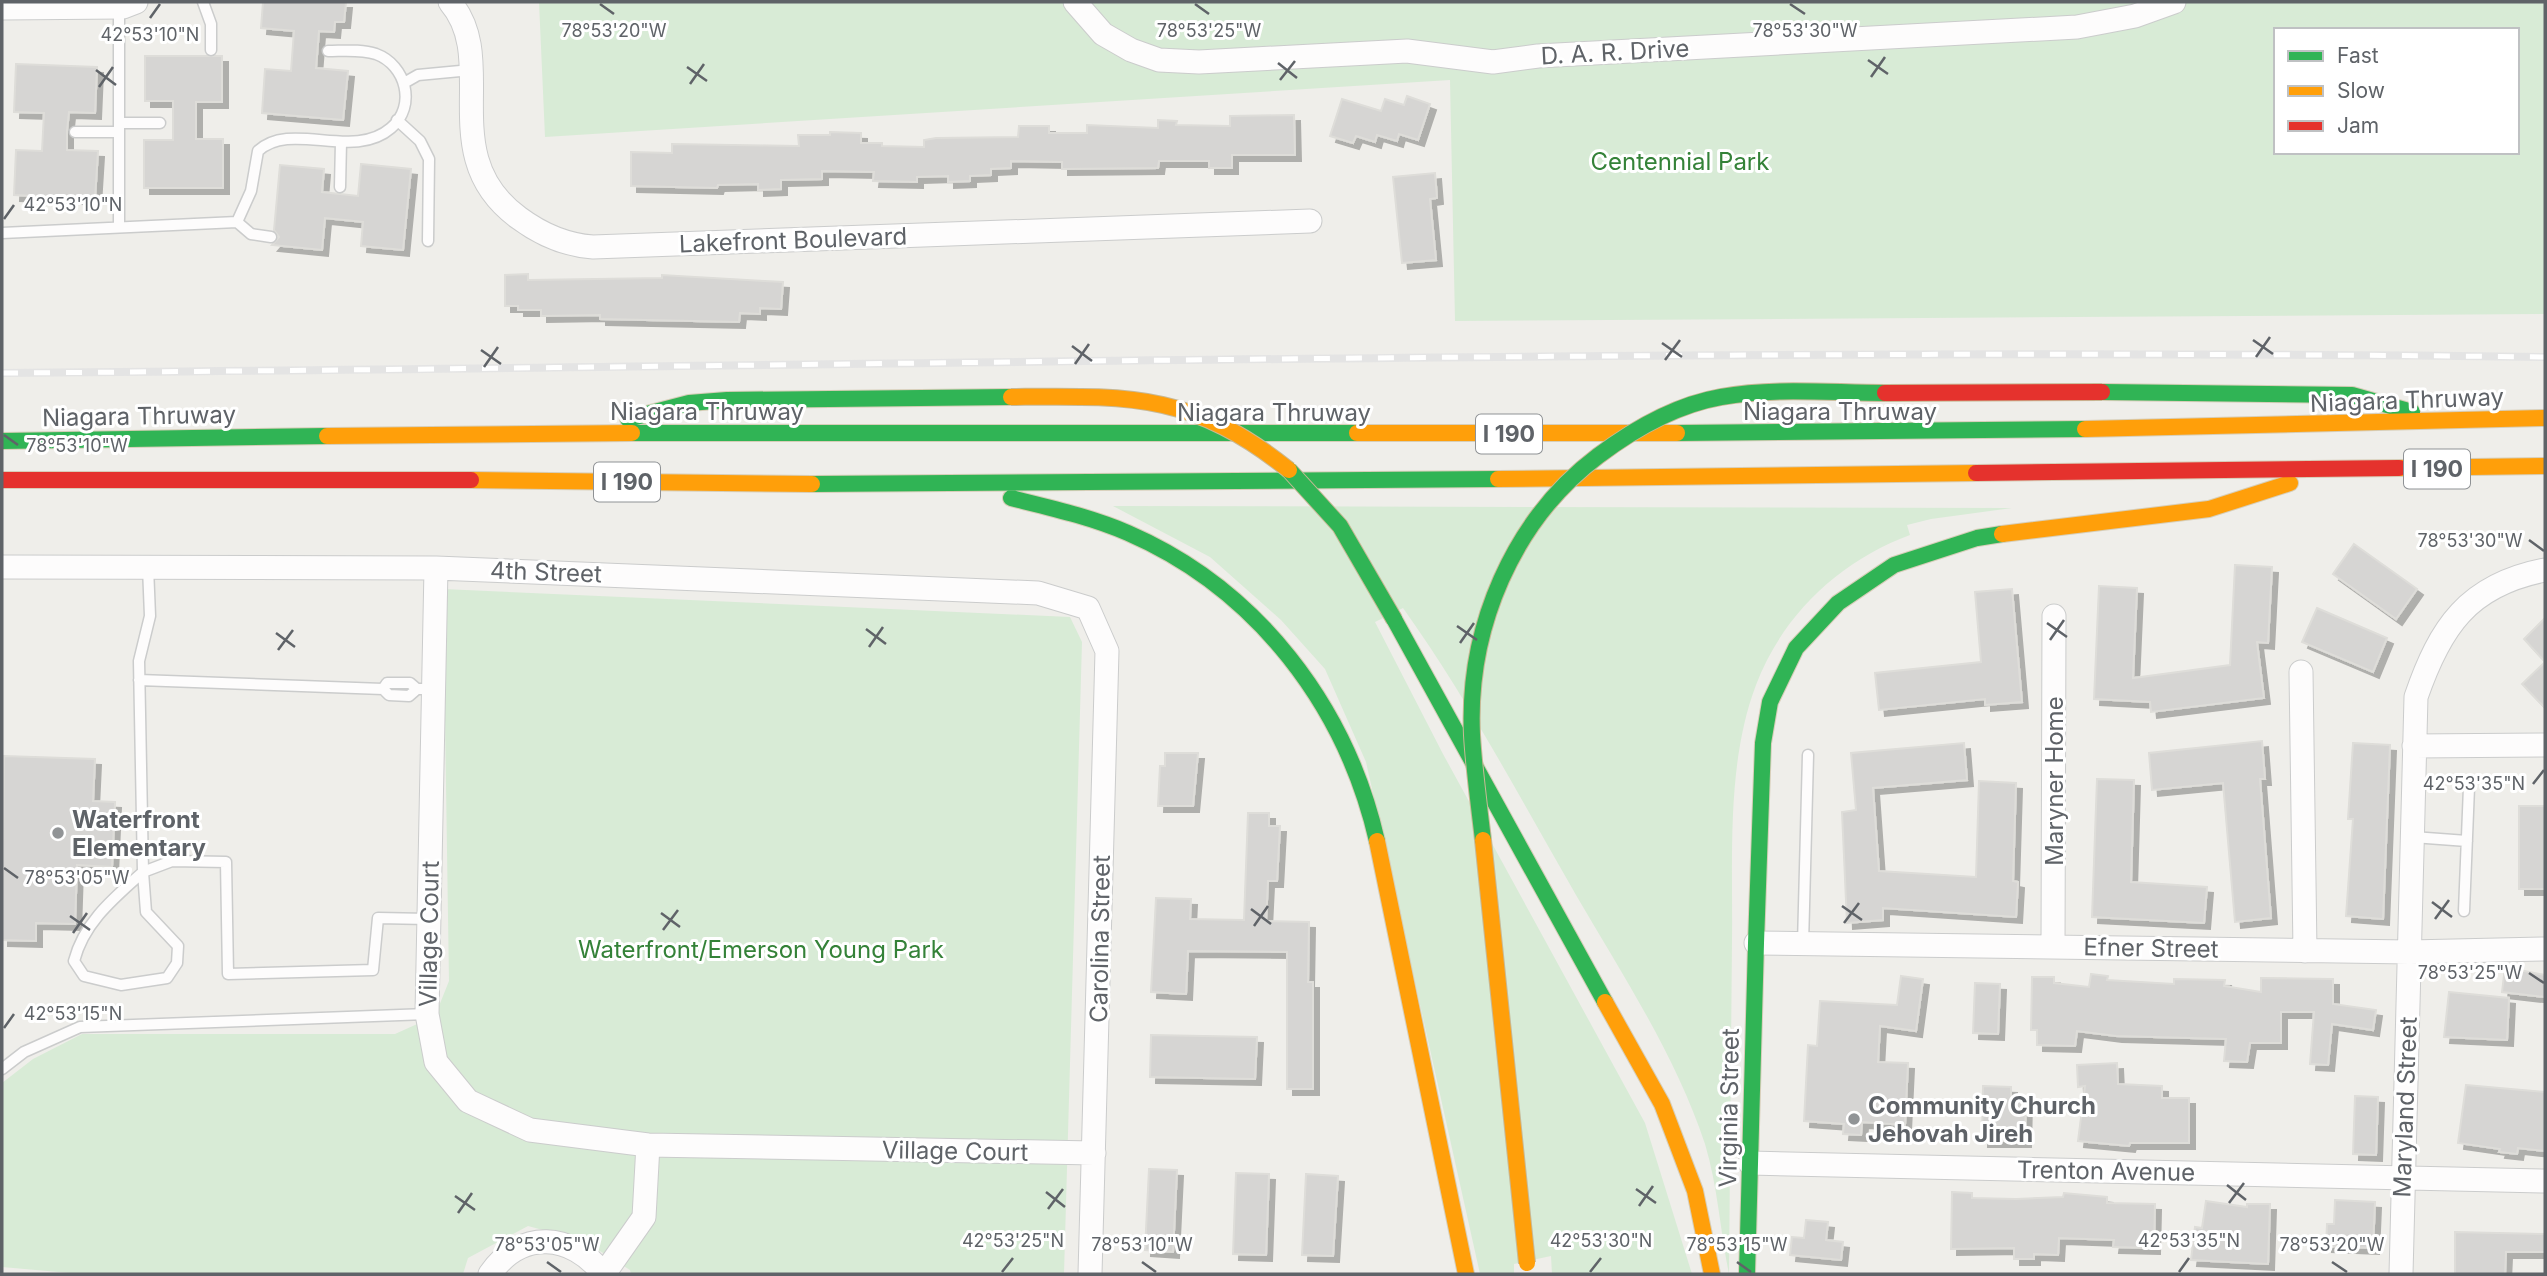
<svg xmlns="http://www.w3.org/2000/svg" width="2547" height="1276" viewBox="0 0 2547 1276" font-family="Inter,sans-serif">
  <style>
    .green { fill: #d8ebd6; fill-rule: evenodd }
    .building { fill: #d6d5d3; stroke: #deddd9; stroke-width: 2; filter: url(#shadow) }
    .lines { fill: none; stroke-linecap: round; stroke-linejoin: round }
    .lane-casing { stroke: #cbcccc; stroke-width: 13 }
    .street-casing { stroke: #cbcccc; stroke-width: 25 }
    .fast-casing { stroke: #d7ceb8; stroke-width: 18 }
    .slow-casing { stroke: #d7ceb8; stroke-width: 18 }
    .jam-casing { stroke: #d7ceb8; stroke-width: 18 }
    .lane { stroke: #fdfcfc; stroke-width: 10 }
    .street { stroke: #fdfcfc; stroke-width: 23 }
    .fast { stroke: #30b455; stroke-width: 16 }
    .slow { stroke: #ff9f0a; stroke-width: 16 }
    .jam { stroke: #e5322d; stroke-width: 16 }
    .rail-casing { stroke: #e4e4e4; stroke-width: 8 }
    .rail { stroke: #fff; stroke-width: 5; stroke-dasharray: 16; stroke-linecap: butt }
    .fast-bridge-casing { stroke: #c8b996; stroke-width: 18; stroke-linecap: butt }
    .slow-bridge-casing { stroke: #c8b996; stroke-width: 18; stroke-linecap: butt }
    .jam-bridge-casing { stroke: #c8b996; stroke-width: 18; stroke-linecap: butt }
    .fast-bridge { stroke: #30b455; stroke-width: 16 }
    .slow-bridge { stroke: #ff9f0a; stroke-width: 16 }
    .jam-bridge { stroke: #e5322d; stroke-width: 16 }
    .ticks { fill: none; stroke: #5f6368; stroke-width: 2.5 }
    .poi-dot { fill: #919496; stroke: #fff; stroke-width: 2.5 }
    .labels { text-anchor: middle; dominant-baseline: central; stroke-width: 6; stroke-linejoin: round; paint-order: stroke }
    .shield { fill: #fff; stroke: #8f9295; stroke-width: 2 }
    .shield-label { font-size: 23px; font-weight: bold; fill: #5f6368 }
    .street-label { font-size: 24px; fill: #5f6368; stroke: #fff }
    .park-label { font-size: 24px; fill: #348238; stroke: #fff }
    .poi-label { font-size: 24px; font-weight: bold; fill: #5f6368; stroke: #fff; text-anchor: start }
    .ticks-label { font-size: 18px; text-anchor: middle; fill: #5f6368; stroke: #fff; stroke-width: 6; stroke-linejoin: round; paint-order: stroke }
  </style>
  <defs>
    <filter id="shadow"><feDropShadow dx="6" dy="6" stdDeviation="0" flood-color="#0004"/></filter>
  </defs>
  <rect width="100%" height="100%" fill="#efeeea"/>
  <path class="green" d="M539 2H2545V314L1455 321 1450 80 545 137ZM2276 30H2517V152H2276Z
    M1113 506 2012 508 1931 519 1907 525 1910 535C1840 561 1783 614 1756 685 1726 764 1733 858 1732 941 1731 1052 1730 1163 1729 1274 1720 1231 1718 1187 1705 1144 1676 1056 1622 974 1576 895 1520 798 1468 699 1403 608L1375 622 1443 754 1645 1123 1692 1274H1552L1551 1256 1514 1264V1274H1480L1366 762 1325 669 1281 620 1210 557Z
    M443 589 1070 617 1082 642 1064 1274H631L630 1270 584 1241 528 1226 468 1258 463 1274H81L2 1267V1083L33 1059 82 1034H395L435 1016 449 981Z"/>
  <path class="building" d="M263 2H346L344 22H335L334 32 319 31 316 68 348 71 343 120 262 113 265 69 291 71 294 31 261 28Z
    M145 56H222V102H196V139H223V188H144V140H173V101H145Z
    M16 64 97 67 95 113 69 112 67 131V150L98 151 95 199 14 195 16 150 42 151 44 113 14 112Z
    M1407 96 1430 104 1418 140 1399 134 1397 141 1377 135 1375 142 1356 136 1353 143 1330 136 1342 99 1381 111 1385 99 1404 105Z
    M1294 115 1295 155H1232V168H1209V161H1159L1158 168 1062 169V162L1011 161V168L991 169V175L970 176V181L948 182V176L917 177V182L873 181 874 172 822 171V179L781 180V189L758 190V184L718 185 717 188 631 186V152L672 153V144L799 146 798 135H830V132L861 133V143H882V146L924 147V140L936 138 1018 137 1019 126H1049V133H1087V125L1158 128V120L1177 121 1176 125 1230 126V116Z
    M361 164 411 169 403 250 361 246 363 222 325 218 322 250 272 245 279 237 274 230 280 165 324 169 322 192 358 196Z
    M1435 173 1437 198 1430 199 1436 260 1402 263 1393 177Z
    M528 274V280L662 278V275L783 282 781 309 760 308V314L740 313 739 322 600 319V315L541 316V310H518V306H505V275Z
    M2354 544 2417 589 2396 619 2333 574Z
    M2235 565 2272 567 2268 643 2257 642 2264 698 2151 712 2150 702 2094 699 2099 586 2137 588 2133 678 2230 665Z
    M2012 589 2022 702 1985 705V699L1879 710 1875 673 1981 662 1975 592Z
    M2317 608 2387 638 2373 672 2302 642Z
    M2545 618V662L2524 639Z
    M2545 662V708L2522 684Z
    M2262 741 2265 779H2260L2271 918 2235 922 2223 783 2152 790 2149 753Z
    M1964 743 1967 780 1873 788 1879 871 1976 877 1979 781 2016 783 2013 881 2018 882 2016 917 1883 908V920L1847 923 1842 812 1856 810 1851 753Z
    M2353 743 2390 745 2383 919 2346 916 2353 819H2348Z
    M1165 753H1198L1193 806H1158L1160 766H1165Z
    M4 756 95 759 93 801 115 802 112 867 77 865 75 924 36 923V941L2 940Z
    M2097 779 2134 780 2131 882 2207 887 2204 923 2092 917Z
    M2519 806H2545V889H2519Z
    M1248 813H1269V826H1280L1277 881H1268L1266 921 1309 922 1308 982H1313V1089H1287V952L1188 951 1186 994 1151 992 1156 898 1191 899 1190 919 1244 920Z
    M2505 967 2545 975V997L2502 992Z
    M2091 974 2108 976 2107 980 2174 984V979L2225 980 2224 986 2261 992V978L2333 979V1004L2376 1010 2373 1030 2332 1024 2328 1065 2310 1064 2314 1012H2281V1043H2250L2247 1062 2224 1061 2226 1039 2116 1036 2077 1031 2075 1046 2037 1045V1030H2031L2032 977H2054V983L2089 987Z
    M1901 976 1923 979 1916 1031 1880 1026 1878 1062 1908 1063 1905 1125 1862 1122 1861 1135 1843 1134 1844 1124 1804 1121 1808 1045 1817 1046 1820 1001 1897 1005Z
    M1975 983 2000 984 1998 1034 1973 1033Z
    M2449 992 2509 998 2507 1040 2444 1037Z
    M1151 1035 1257 1037 1255 1079 1150 1077Z
    M2117 1063 2118 1084 2162 1086V1098H2189V1143H2130L2129 1146 2078 1141 2085 1086 2078 1087 2077 1065Z
    M2466 1085 2545 1092V1151L2518 1148 2517 1154 2499 1152 2500 1149 2458 1143Z
    M1983 1086 2011 1087V1097L2026 1098 2025 1141H1982Z
    M2355 1096 2378 1097 2376 1155 2353 1154Z
    M1149 1169 1177 1170 1173 1252 1145 1250Z
    M1236 1173 1269 1174 1266 1255 1233 1254Z
    M1306 1174 1338 1176 1333 1256 1302 1255Z
    M1952 1192 1972 1193V1198L2016 1199 2063 1197 2064 1193 2107 1197V1203L2155 1204 2154 1248 2113 1247 2114 1240 2059 1238 2058 1255 2034 1254V1259H2014V1248L1951 1249Z
    M2335 1200 2375 1202 2373 1248 2326 1246 2327 1224H2334Z
    M2206 1201 2247 1207V1204H2270L2268 1264 2191 1260 2195 1227 2202 1228Z
    M1806 1220 1828 1222 1826 1240 1843 1242 1841 1260 1790 1255 1792 1237 1804 1238Z
    M2455 1232 2545 1234V1252H2506L2505 1274H2455Z"/>
  <g class="lines">
    <defs>
      <path id="lane" d="M203 2 211 24V50
        M404 83 418 75 471 70
        M397 120 420 141 429 159 428 241
        M119 123H160
        M75 132H119
        M340 187 341 142
        M119 226V7
        M2 233 237 222
        M271 237 251 234 237 222 251 191 258 151C291 120 353 161 391 128 417 106 406 65 376 54 361 49 343 51 328 51
        M148 567 150 616 139 661 143 872C114 898 84 922 74 961L84 976 121 985 167 978 177 963 178 946 146 912 143 872 172 861 226 862 228 974 373 970 378 918 428 919
        M139 680 383 689 389 695 409 696 417 689
        M383 689 387 683H410L417 689H423
        M2413 837 2467 841
        M2464 911 2469 787
        M1803 944 1808 755
        M2 1069 24 1052 80 1027 427 1014"/>
      <path id="street" d="M450 2C501 61 433 156 519 218 542 235 565 245 593 247L1310 221
        M1075 2 1103 34 1131 50 1159 60 1199 62 1407 51 1493 62 1538 56 2077 27 2135 16 2174 2
        M2 8 123 7 136 2
        M2 567 436 568 1038 593 1088 608 1107 651 1090 1274
        M436 568 427 1014 436 1062 468 1101 530 1130 648 1145 1094 1153
        M2301 672 2305 951
        M2414 746 2545 745
        M1756 943 2410 952 2545 949
        M2053 947 2054 616
        M1750 1163 2545 1181
        M490 1274C521 1229 572 1233 603 1274
        M604 1274 644 1217 648 1145
        M2401 1274 2416 697C2440 627 2468 585 2545 570"/>
      <path id="fast" d="M2102 392 2352 395 2412 412
        M628 419 689 403 727 400 1011 397
        M632 433H1357
        M1677 433 2085 429
        M2 441 327 436
        M812 484 1498 479
        M1011 498C1051 508 1091 517 1128 533 1257 589 1346 706 1377 841
        M1394 619 1605 1002
        M1756 943 1763 743 1770 702 1796 648 1838 603 1894 565 1977 538 2002 534
        M1747 1274 1756 943"/>
      <path id="slow" d="M2085 429 2545 418
        M1357 433H1677
        M327 436 632 433
        M2399 468 2545 466
        M1498 479 1976 473
        M471 480 812 484
        M2002 534 2209 509 2290 483
        M1377 841 1466 1274
        M1605 1002 1662 1104 1695 1191 1712 1274"/>
      <path id="jam" d="M1976 473 2399 468
        M2 480H471"/>
    </defs>
    <use href="#lane" class="lane-casing"/>
    <use href="#street" class="street-casing"/>
    <use href="#fast" class="fast-casing"/>
    <use href="#slow" class="slow-casing"/>
    <use href="#jam" class="jam-casing"/>
    <use href="#lane" class="lane"/>
    <use href="#street" class="street"/>
    <use href="#fast" class="fast"/>
    <use href="#slow" class="slow"/>
    <use href="#jam" class="jam"/>
    <defs>
      <path id="rail" d="M2 373C850 367 1697 347 2545 357"/>
    </defs>
    <use href="#rail" class="rail-casing"/>
    <use href="#rail" class="rail"/>
    <defs>
      <path id="fast-bridge" d="M1289 470 1340 526 1394 619
        M1483 840C1479 805 1474 770 1472 735 1467 628 1513 520 1598 456 1634 429 1675 405 1721 397 1775 387 1831 393 1885 393"/>
      <path id="slow-bridge" d="M1011 397C1128 396 1192 392 1289 470
        M1483 840 1527 1263"/>
      <path id="jam-bridge" d="M1885 393 2102 392"/>
    </defs>
    <use href="#fast-bridge" class="fast-bridge-casing"/>
    <use href="#slow-bridge" class="slow-bridge-casing"/>
    <use href="#jam-bridge" class="jam-bridge-casing"/>
    <use href="#fast-bridge" class="fast-bridge"/>
    <use href="#slow-bridge" class="slow-bridge"/>
    <use href="#jam-bridge" class="jam-bridge"/>
  </g>
  <path class="ticks" d="M600 4 614 14M1195 4 1209 14M1790 4 1805 14M150 18 160 4M1868 60 1888 74M1278 63 1297 78M687 67 707 81M96 70 116 85M1871 77 1885 57M1280 80 1295 61M690 84 704 64M99 87 113 67M4 219 14 205M2253 340 2273 354M1662 343 1682 357M1072 346 1092 361M481 350 501 364M2256 357 2270 337M1665 360 1680 340M1075 364 1089 344M484 367 498 347M4 435 18 445M2529 540 2544 551M2047 623 2067 637M1457 626 1477 640M866 629 886 644M276 633 295 647M2050 640 2064 620M1460 643 1474 623M869 647 883 627M278 650 293 630M2533 784 2544 770M4 868 18 878M2432 902 2452 917M1842 906 1862 920M1251 909 1271 924M661 913 680 927M70 916 90 930M2435 919 2449 900M1844 923 1859 903M1254 926 1268 906M663 930 678 910M73 933 87 913M2529 973 2544 983M4 1028 14 1014M2227 1185 2246 1200M1636 1189 1656 1203M1046 1192 1065 1207M455 1196 475 1210M2229 1203 2244 1183M1639 1206 1653 1186M1048 1209 1063 1189M458 1213 472 1193M547 1262 561 1272M1142 1262 1156 1272M1737 1262 1751 1272M2332 1262 2347 1272M1002 1272 1013 1258M1590 1272 1601 1258M2179 1272 2189 1258"/>
  <g class="poi-dot">
    <circle cx="58" cy="833" r="7"/>
    <circle cx="1854" cy="1119" r="7"/>
  </g>
  <g class="labels">
    <g class="shield">
      <rect x="1476" y="414.5" width="66" height="39" rx="5"/>
      <rect x="2404" y="449.5" width="66" height="39" rx="5"/>
      <rect x="594" y="462.5" width="66" height="39" rx="5"/>
    </g>
    <g class="shield-label">
      <text x="1509" y="434">I 190</text>
      <text x="2437" y="469">I 190</text>
      <text x="627" y="482">I 190</text>
    </g>
    <g class="street-label">
      <text transform="translate(1615 52) rotate(-3)">D. A. R. Drive</text>
      <text transform="translate(793 240) rotate(-2)">Lakefront Boulevard</text>
      <text transform="translate(2407 400) rotate(-2)">Niagara Thruway</text>
      <text x="707" y="411">Niagara Thruway</text>
      <text x="1840" y="411">Niagara Thruway</text>
      <text x="1274" y="412">Niagara Thruway</text>
      <text transform="translate(139 416) rotate(-1)">Niagara Thruway</text>
      <text transform="translate(546 572) rotate(2)">4th Street</text>
      <text transform="translate(2054 781) rotate(-90)">Maryner Home</text>
      <text transform="translate(429 934) rotate(-89)">Village Court</text>
      <text transform="translate(1100 939) rotate(-89)">Carolina Street</text>
      <text transform="translate(2151 948) rotate(1)">Efner Street</text>
      <text transform="translate(2405 1107) rotate(-88)">Maryland Street</text>
      <text transform="translate(1729 1108) rotate(-89)">Virginia Street</text>
      <text transform="translate(955 1151) rotate(1)">Village Court</text>
      <text transform="translate(2106 1171) rotate(1)">Trenton Avenue</text>
    </g>
    <g class="park-label">
      <text x="1680" y="161">Centennial Park</text>
      <text x="761" y="949">Waterfront/Emerson Young Park</text>
    </g>
    <g class="poi-label">
      <text x="72" y="819">Waterfront<tspan x="72" dy="28">Elementary</tspan></text>
      <text x="1868" y="1105">Community Church<tspan x="1868" dy="28">Jehovah Jireh</tspan></text>
    </g>
  </g>
  <g class="ticks-label">
    <text x="614" y="37">78°53'20"W</text>
    <text x="1209" y="37">78°53'25"W</text>
    <text x="1805" y="37">78°53'30"W</text>
    <text x="150" y="41">42°53'10"N</text>
    <text x="73" y="211">42°53'10"N</text>
    <text x="77" y="452">78°53'10"W</text>
    <text x="2470" y="547">78°53'30"W</text>
    <text x="2474" y="790">42°53'35"N</text>
    <text x="77" y="884">78°53'05"W</text>
    <text x="2470" y="979">78°53'25"W</text>
    <text x="73" y="1020">42°53'15"N</text>
    <text x="1013" y="1247">42°53'25"N</text>
    <text x="1601" y="1247">42°53'30"N</text>
    <text x="2189" y="1247">42°53'35"N</text>
    <text x="547" y="1251">78°53'05"W</text>
    <text x="1142" y="1251">78°53'10"W</text>
    <text x="1737" y="1251">78°53'15"W</text>
    <text x="2332" y="1251">78°53'20"W</text>
  </g>
  <rect width="2547" height="1276" fill="none" stroke="#5f6368" stroke-width="7"/>
  <rect x="2274" y="28" width="245" height="126" fill="#ffffff" stroke="#bfc1c3" stroke-width="2"/>
  <rect x="2288" y="51" width="35" height="10" fill="#30b455" stroke="#bfc1c3" stroke-width="2"/>
  <text x="2337" y="63" font-size="21" fill="#5f6368">Fast</text>
  <rect x="2288" y="86" width="35" height="10" fill="#ff9f0a" stroke="#bfc1c3" stroke-width="2"/>
  <text x="2337" y="98" font-size="21" fill="#5f6368">Slow</text>
  <rect x="2288" y="121" width="35" height="10" fill="#e5322d" stroke="#bfc1c3" stroke-width="2"/>
  <text x="2337" y="133" font-size="21" fill="#5f6368">Jam</text>
</svg>
